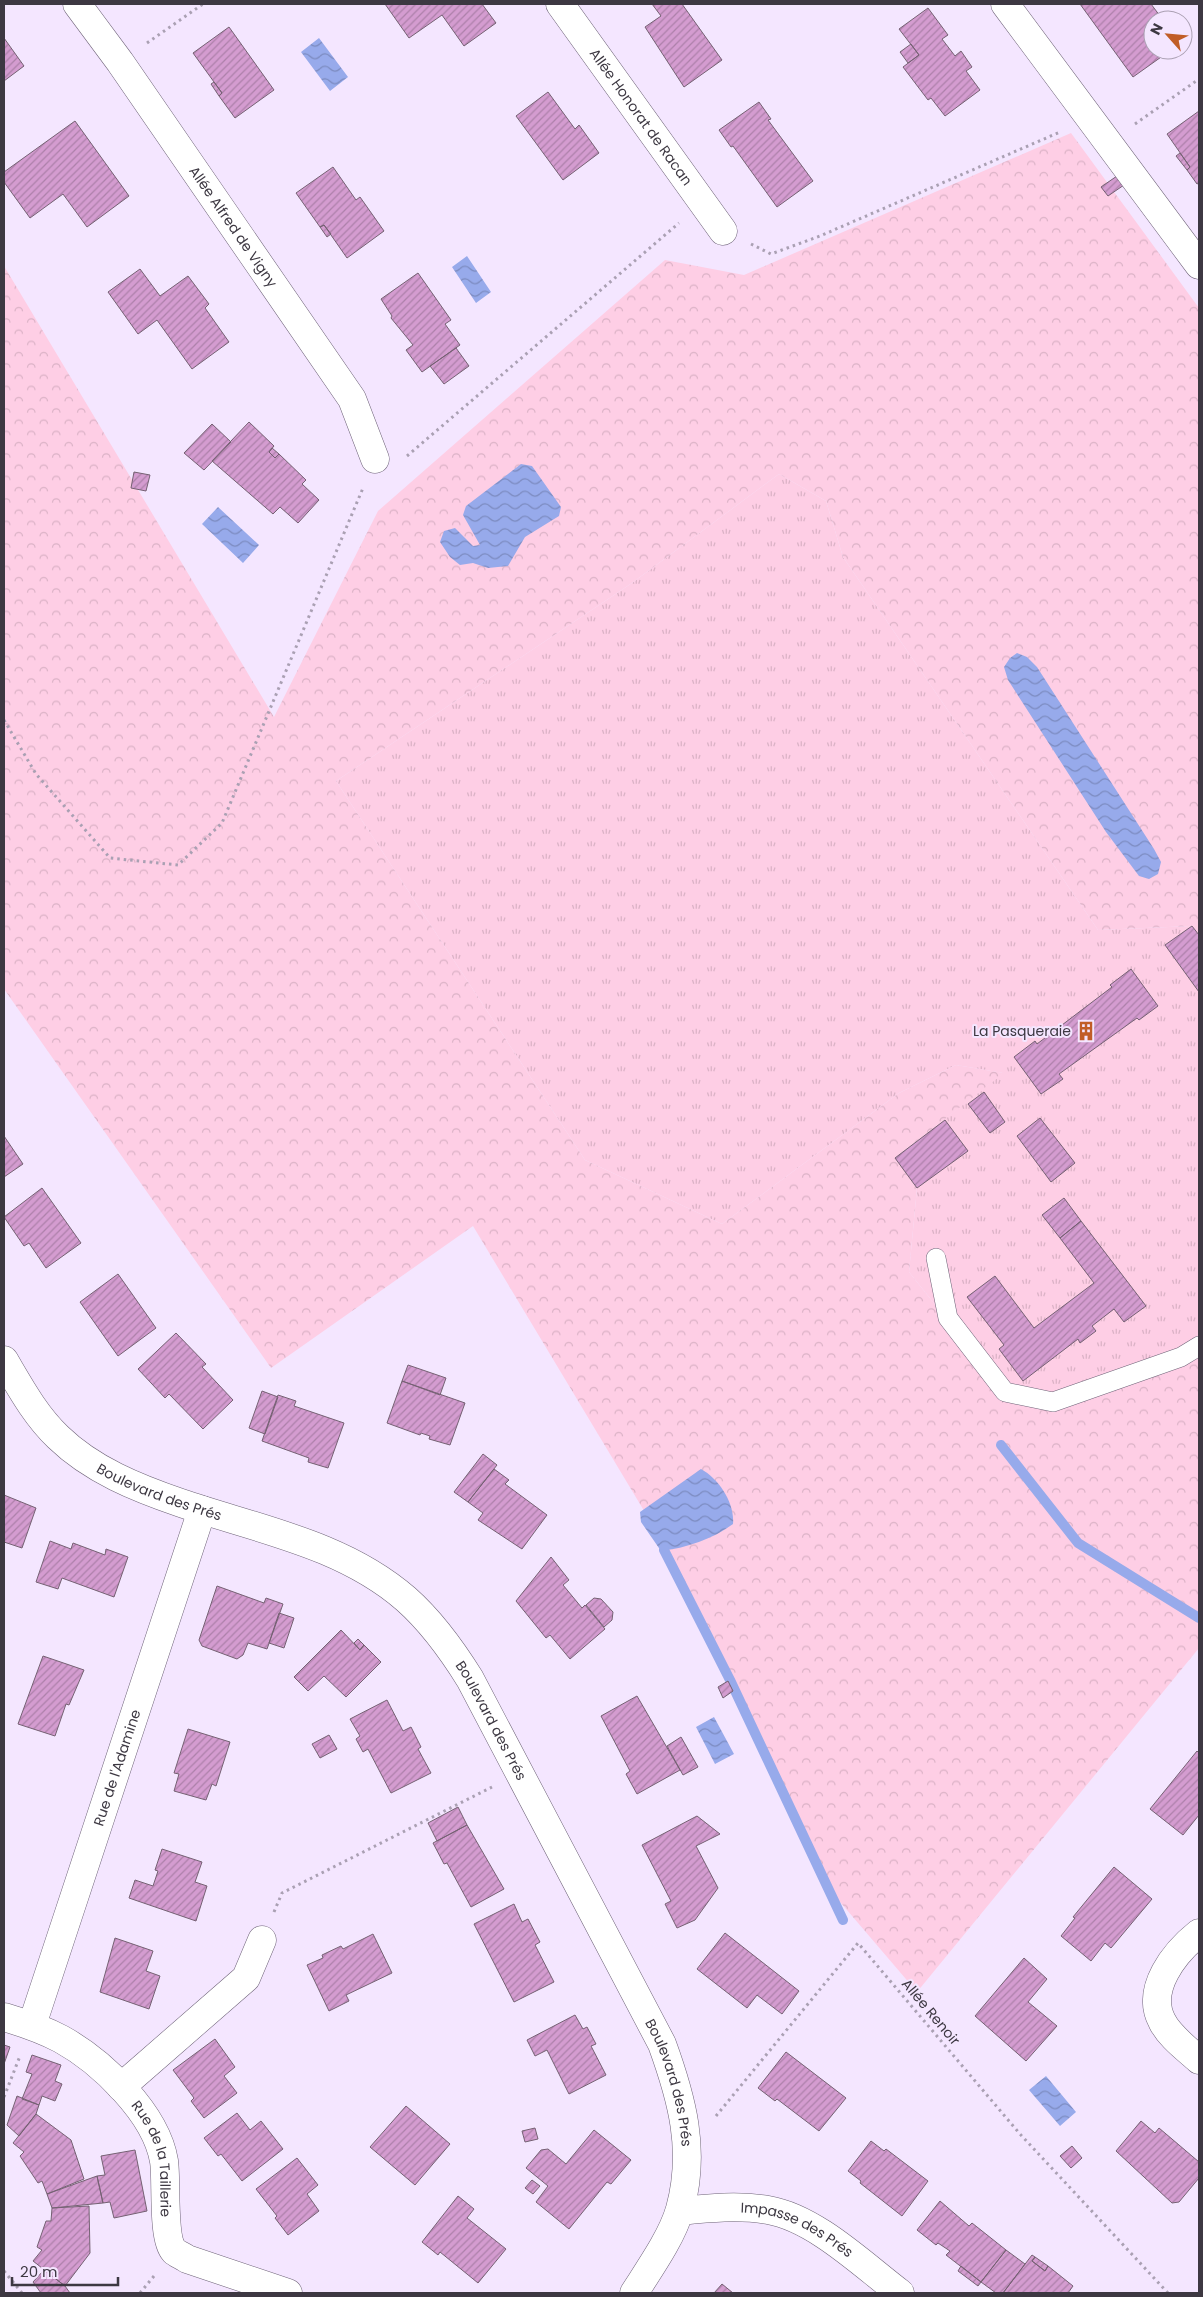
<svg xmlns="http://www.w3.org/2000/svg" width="1203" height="2297" viewBox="0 0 1203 2297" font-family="Poppins,sans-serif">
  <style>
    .grass { fill: url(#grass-tufts) }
    .forest { fill: url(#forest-crowns) }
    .water { fill: url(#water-waves) }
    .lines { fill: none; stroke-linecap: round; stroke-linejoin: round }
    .stream { stroke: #97aaeb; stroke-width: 10 }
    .building { fill: url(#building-hatch); stroke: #756173 }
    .lane-casing { stroke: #6e6378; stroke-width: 20 }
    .street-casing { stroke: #6e6378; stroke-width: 29 }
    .path { stroke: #aaa0b3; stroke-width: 3; stroke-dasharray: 2.5 4; stroke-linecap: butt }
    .lane { stroke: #fff; stroke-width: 19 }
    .street { stroke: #fff; stroke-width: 28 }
    .labels { text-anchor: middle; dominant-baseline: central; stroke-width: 4; stroke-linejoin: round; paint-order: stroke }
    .street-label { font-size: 14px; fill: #3d3842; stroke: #f4e6ff }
    .poi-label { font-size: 14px; fill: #3d3842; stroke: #f4e6ff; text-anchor: end }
  </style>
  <defs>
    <pattern id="grass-tufts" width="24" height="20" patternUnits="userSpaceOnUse" patternTransform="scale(1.25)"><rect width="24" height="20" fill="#fecee5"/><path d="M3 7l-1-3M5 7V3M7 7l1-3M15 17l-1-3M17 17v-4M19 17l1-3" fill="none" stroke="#dbb2c6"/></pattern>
    <pattern id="forest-crowns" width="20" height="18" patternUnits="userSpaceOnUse" patternTransform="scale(1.25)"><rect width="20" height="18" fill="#fecee5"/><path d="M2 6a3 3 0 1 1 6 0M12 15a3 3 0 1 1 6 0" fill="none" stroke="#dbb2c6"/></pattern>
    <pattern id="water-waves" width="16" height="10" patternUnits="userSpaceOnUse" patternTransform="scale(1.25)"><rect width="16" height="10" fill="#97aaeb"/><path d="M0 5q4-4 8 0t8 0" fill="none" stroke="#7c8bc0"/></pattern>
    <pattern id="building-hatch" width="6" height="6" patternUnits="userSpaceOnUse" patternTransform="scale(1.25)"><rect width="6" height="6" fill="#d49cd0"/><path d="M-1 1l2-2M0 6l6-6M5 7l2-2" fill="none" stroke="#ad80aa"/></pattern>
  </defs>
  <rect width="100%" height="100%" fill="#f4e6ff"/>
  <path class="grass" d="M779 474 826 501 843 557 1098 930 1192 926 1199 935V1346L1053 1402 1005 1392 909 1272 917 1188 895 1158 1003 1073 956 1065 899 1093 722 1224 585 1160 336 781 632 583Z"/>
  <path class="forest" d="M1071 133 1199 308V935L1192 926 1098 930 843 557 826 501 779 474 632 583 336 781 585 1160 722 1224 899 1093 956 1065 1004 1073 895 1158 917 1188 909 1272 1005 1392 1053 1402 1199 1346V1648L917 1992 823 1882 658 1534 473 1226 271 1368 4 989V266L274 717 378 511 665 260 744 275Z"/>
  <path class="water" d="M319 38 348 77 330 91 301 52Z
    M467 256 491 292 476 303 452 267Z
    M521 464 532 466 561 507 559 516 525 537 508 566 488 568 473 563 460 565 450 557 440 542 444 531 455 528 473 546 480 545 463 515 466 506Z
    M218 507 259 545 243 563 202 524Z
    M1017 653 1027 657 1037 667 1154 849 1161 862 1158 874 1149 879 1139 876 1106 832 1008 680 1004 667 1010 658Z
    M701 1469C719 1479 735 1503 733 1524 713 1539 686 1548 661 1551L641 1522 640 1512Z
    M714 1717 734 1754 715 1764 696 1727Z
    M1046 2076 1076 2112 1060 2126 1029 2090Z"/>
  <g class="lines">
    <path class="stream" d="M1001 1445 1078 1543 1199 1618
      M664 1550 730 1680 843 1920"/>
  </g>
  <path class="building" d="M385 4H482L496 23 464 46 442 15 409 38Z
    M652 4H682L722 60 684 87 645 27 661 16Z
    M1080 4H1151L1163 20H1153V50H1171L1133 77Z
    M928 8 948 35 942 39 955 56 961 51 972 67 966 71 980 90 945 116 931 98 928 100 903 67 919 55 899 29Z
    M229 27 274 90 235 118 219 96 222 93 193 53Z
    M4 38 24 66 4 81Z
    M911 44 919 55 908 63 900 52Z
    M214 82 222 93 219 96 211 84Z
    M548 92 575 129 579 125 599 153 563 180 516 116Z
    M759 102 771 119 768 120 813 181 777 207 733 146 731 147 719 130Z
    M1199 111V183L1197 184 1187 170 1190 167 1167 134Z
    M75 121 129 196 87 227 63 194 30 218 4 182V172Z
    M1180 153 1190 167 1187 170 1176 156Z
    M333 167 356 200 360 197 384 231 347 258 324 225 320 227 296 193Z
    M1117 176 1124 185 1108 196 1101 187Z
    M324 225 331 234 327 237 320 227Z
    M140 269 160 296 188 276 209 304 205 308 229 342 192 369 157 320 138 334 108 292Z
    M418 273 451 320 445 324 460 345 422 372 406 350 413 345 391 318 392 316 381 299Z
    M456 348 469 366 444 384 430 366Z
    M249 422 274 446 269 452 275 458 279 454 306 480 302 484 319 500 298 523 280 507 273 514 212 461Z
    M212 424 231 442 204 470 184 453Z
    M272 448 279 454 275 458 269 452Z
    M134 472 150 475 146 491 131 488Z
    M1192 926 1199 935V992L1165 945Z
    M1131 969 1158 1006 1139 1020 1137 1018 1059 1074 1063 1079 1041 1094 1014 1057 1035 1041 1037 1044 1112 987 1110 985Z
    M984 1092 1005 1122 990 1133 968 1104Z
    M1040 1118 1075 1163 1051 1182 1017 1136Z
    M945 1120 968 1151 917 1188 895 1158Z
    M4 1136 23 1164 4 1177Z
    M42 1188 81 1243 46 1268 29 1243 24 1246 4 1217Z
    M1064 1198 1081 1221 1060 1238 1042 1215Z
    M1081 1221 1146 1306 1124 1322 1114 1309 1092 1326 1096 1331 1080 1343 1078 1339 1023 1381 999 1349 1004 1345 967 1297 995 1276 1034 1328 1094 1283 1060 1238Z
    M118 1274 156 1328 118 1356 80 1302Z
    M176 1333 206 1364 202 1367 233 1400 203 1429 169 1394 165 1398 138 1369Z
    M408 1365 446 1378 440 1395 402 1381Z
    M402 1381 465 1403 450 1445 429 1439 430 1436 421 1433 420 1435 387 1423Z
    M262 1391 278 1397 265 1434 249 1428Z
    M278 1395 296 1401 294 1406 344 1423 328 1468 308 1462 309 1458 262 1441Z
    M483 1454 497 1465 468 1502 454 1492Z
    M494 1469 509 1480 505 1484 547 1515 522 1549 478 1520 483 1513 468 1502Z
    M4 1495 36 1508 22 1548 4 1542Z
    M50 1541 71 1549 73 1543 105 1555 106 1549 128 1557 114 1597 62 1578 58 1589 36 1582Z
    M551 1557 569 1580 563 1585 582 1608 585 1605 605 1629 570 1659 550 1635 546 1638 516 1601Z
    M217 1586 264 1603 266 1598 283 1604 267 1649 248 1643 243 1655 237 1659 202 1646 199 1640Z
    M594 1598 601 1599 613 1612 612 1620 604 1627 586 1605Z
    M279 1613 294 1618 284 1648 269 1643Z
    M341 1630 360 1650 364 1645 381 1662 346 1697 324 1676 308 1691 294 1677Z
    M358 1639 364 1645 360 1650 354 1643Z
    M43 1656 84 1670 69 1705 66 1704 55 1736 18 1724Z
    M728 1681 733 1691 723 1698 718 1687Z
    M637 1696 680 1770 637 1794 626 1774 630 1771 601 1716Z
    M387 1700 403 1731 411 1727 421 1747 418 1749 431 1773 391 1793 368 1749 363 1752 356 1739 360 1736 350 1719Z
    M188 1729 230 1742 216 1786 212 1784 206 1800 174 1791 179 1774 174 1773Z
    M329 1735 337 1749 320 1758 312 1744Z
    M681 1737 698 1767 683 1775 667 1746Z
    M1197 1751 1199 1753V1815L1183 1835 1150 1809Z
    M458 1807 467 1825 437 1841 428 1823Z
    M697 1816 720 1834 696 1846 718 1888 695 1920 677 1928 665 1904 671 1901 642 1845Z
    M467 1825 504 1889 471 1907 447 1863 444 1864 433 1843Z
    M162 1849 202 1862 195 1882 207 1886 196 1921 129 1898 135 1880 153 1886 158 1871 155 1870Z
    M1114 1867 1152 1899 1111 1948 1105 1943 1091 1961 1061 1936 1075 1918 1073 1917Z
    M514 1904 522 1922 528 1919 540 1942 535 1945 554 1982 514 2002 474 1924Z
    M725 1933 799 1991 782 2014 757 1995 747 2008 697 1969Z
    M373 1934 392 1973 346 1995 349 2001 329 2011 307 1965 323 1958 322 1955 341 1946 343 1949Z
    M115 1938 153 1951 146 1971 160 1976 149 2009 100 1992Z
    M1024 1958 1047 1979 1028 2002 1057 2026 1026 2061 975 2016Z
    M575 2015 583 2029 587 2027 596 2044 591 2046 606 2075 569 2094 547 2050 535 2056 527 2040Z
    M215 2039 235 2067 224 2076 237 2093 204 2118 191 2101 194 2098 173 2070Z
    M4 2045 10 2047 4 2064Z
    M786 2052 846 2098 819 2131 777 2099 775 2101 758 2088Z
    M32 2055 61 2065 55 2081 62 2084 55 2101 42 2096 39 2105 22 2099 32 2074 26 2072Z
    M17 2096 39 2105 36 2114 19 2136 7 2125Z
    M406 2106 450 2144 415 2185 370 2147Z
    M237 2113 250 2130 261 2121 283 2149 242 2181 221 2154 218 2156 204 2138Z
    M36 2114 71 2140 84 2179 47 2194 42 2181 38 2183 20 2156 24 2152 13 2143Z
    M1141 2121 1155 2133 1159 2128 1199 2162V2178L1179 2202 1172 2203 1116 2151Z
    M535 2128 538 2139 525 2142 522 2131Z
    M594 2130 631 2160 611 2184 607 2182 569 2229 536 2202 548 2186 526 2168 541 2150 548 2149 566 2164Z
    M871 2141 884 2151 886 2149 928 2181 902 2216 860 2183 861 2181 848 2171Z
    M1072 2146 1082 2158 1071 2168 1060 2156Z
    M135 2150 147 2211 114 2218 110 2202 103 2203 97 2176 105 2175 101 2156Z
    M297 2158 318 2185 307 2194 319 2211 288 2235 275 2218 277 2216 256 2189Z
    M97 2176 103 2203 52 2208 47 2194Z
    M532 2180 540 2186 533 2194 525 2188Z
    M458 2196 474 2209 467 2218 506 2249 478 2283 440 2252 438 2255 422 2242Z
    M940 2201 969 2226 972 2223 1006 2250 981 2282 946 2255 950 2251 938 2243 936 2245 917 2230Z
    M89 2206 90 2253 65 2286 33 2261 42 2250 37 2247 46 2221H51L52 2208Z
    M1006 2250 1025 2264 1003 2293H996L981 2282Z
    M1032 2255 1035 2257 1032 2261 1045 2271 1048 2266 1073 2286 1068 2293H1003Z
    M1035 2257 1048 2266 1045 2271 1032 2261Z
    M961 2266 981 2282 978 2286 958 2271Z
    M44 2270 65 2286 70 2293H41L33 2282Z
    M722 2284 733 2293H714Z"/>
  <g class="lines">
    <defs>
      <path id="lane" d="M936 1258 948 1318 1005 1392 1053 1402 1181 1357 1199 1346"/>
      <g id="street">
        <path id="s1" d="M77 4 120 62 352 399 375 459"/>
        <path id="s2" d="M560 4 723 231"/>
        <path d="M1005 4 1199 265"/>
        <path id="s3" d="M4 1360C20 1387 35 1415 58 1437 92 1470 137 1488 181 1503 257 1529 343 1544 406 1599 432 1622 452 1650 470 1679L662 2044C682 2099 696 2150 680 2209 672 2237 650 2268 634 2293"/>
        <path d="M1199 1933C1175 1952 1145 1989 1162 2021 1169 2036 1187 2049 1199 2060"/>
        <path id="s4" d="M4 2017C24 2023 42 2029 61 2039 101 2061 156 2113 164 2161 167 2180 162 2238 174 2251 177 2254 183 2256 187 2259L288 2293"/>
        <path id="s5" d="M32 2025 202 1510"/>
        <path d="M121 2087 246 1978 262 1940"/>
        <path id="s6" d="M680 2211C709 2208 739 2205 768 2210 815 2218 863 2265 900 2293"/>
      </g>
    </defs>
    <use href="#lane" class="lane-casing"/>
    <use href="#street" class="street-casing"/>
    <path class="path" d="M147 43 203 4
      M1135 124 1199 79
      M751 244 771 254 820 236 1060 132
      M407 456 679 223
      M4 720 36 774 110 858 178 865 222 823 363 488
      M274 1912 282 1893 492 1787
      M4 2097 20 2056
      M716 2116 858 1943 1020 2134 1168 2293
      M4 2271 22 2293
      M140 2293 154 2276"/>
    <use href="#lane" class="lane"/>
    <use href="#street" class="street"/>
  </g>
  <defs>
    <symbol id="building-bare" viewBox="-9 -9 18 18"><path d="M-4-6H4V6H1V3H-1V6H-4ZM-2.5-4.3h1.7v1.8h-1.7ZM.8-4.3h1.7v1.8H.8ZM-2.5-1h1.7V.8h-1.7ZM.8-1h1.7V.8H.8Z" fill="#c15d27" stroke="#f4e6ff" stroke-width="2.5" paint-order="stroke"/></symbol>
  </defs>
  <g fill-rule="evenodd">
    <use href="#building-bare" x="1072" y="1017" width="28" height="28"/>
  </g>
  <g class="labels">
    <g class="street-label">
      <text stroke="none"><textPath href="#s2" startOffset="139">Allée Honorat de Racan</textPath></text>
      <text stroke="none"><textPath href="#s1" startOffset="272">Allée Alfred de Vigny</textPath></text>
      <text stroke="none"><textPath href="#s3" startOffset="211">Boulevard des Prés</textPath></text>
      <text stroke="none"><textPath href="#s3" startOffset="631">Boulevard des Prés</textPath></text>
      <text stroke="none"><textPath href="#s5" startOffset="271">Rue de l'Adamine</textPath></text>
      <text transform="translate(931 2012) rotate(50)">Allée Renoir</text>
      <text stroke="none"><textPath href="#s3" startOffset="1036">Boulevard des Prés</textPath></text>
      <text stroke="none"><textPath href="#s4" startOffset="220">Rue de la Taillerie</textPath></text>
      <text stroke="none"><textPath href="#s6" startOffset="122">Impasse des Prés</textPath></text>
    </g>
    <g class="poi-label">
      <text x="1071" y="1031">La Pasqueraie</text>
    </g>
  </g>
  <rect width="1203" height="2297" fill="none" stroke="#3d3842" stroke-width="10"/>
  <g transform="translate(1168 35) rotate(297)"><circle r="24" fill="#f4e6ff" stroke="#aba0b3"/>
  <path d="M0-4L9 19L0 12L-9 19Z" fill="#c15d27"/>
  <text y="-8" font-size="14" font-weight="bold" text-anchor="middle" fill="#3d3842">N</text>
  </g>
  <path d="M12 2277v8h106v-8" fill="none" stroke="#3d3842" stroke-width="2.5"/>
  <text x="20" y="2277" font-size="15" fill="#3d3842" stroke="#f4e6ff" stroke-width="4" paint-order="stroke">20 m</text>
</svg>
